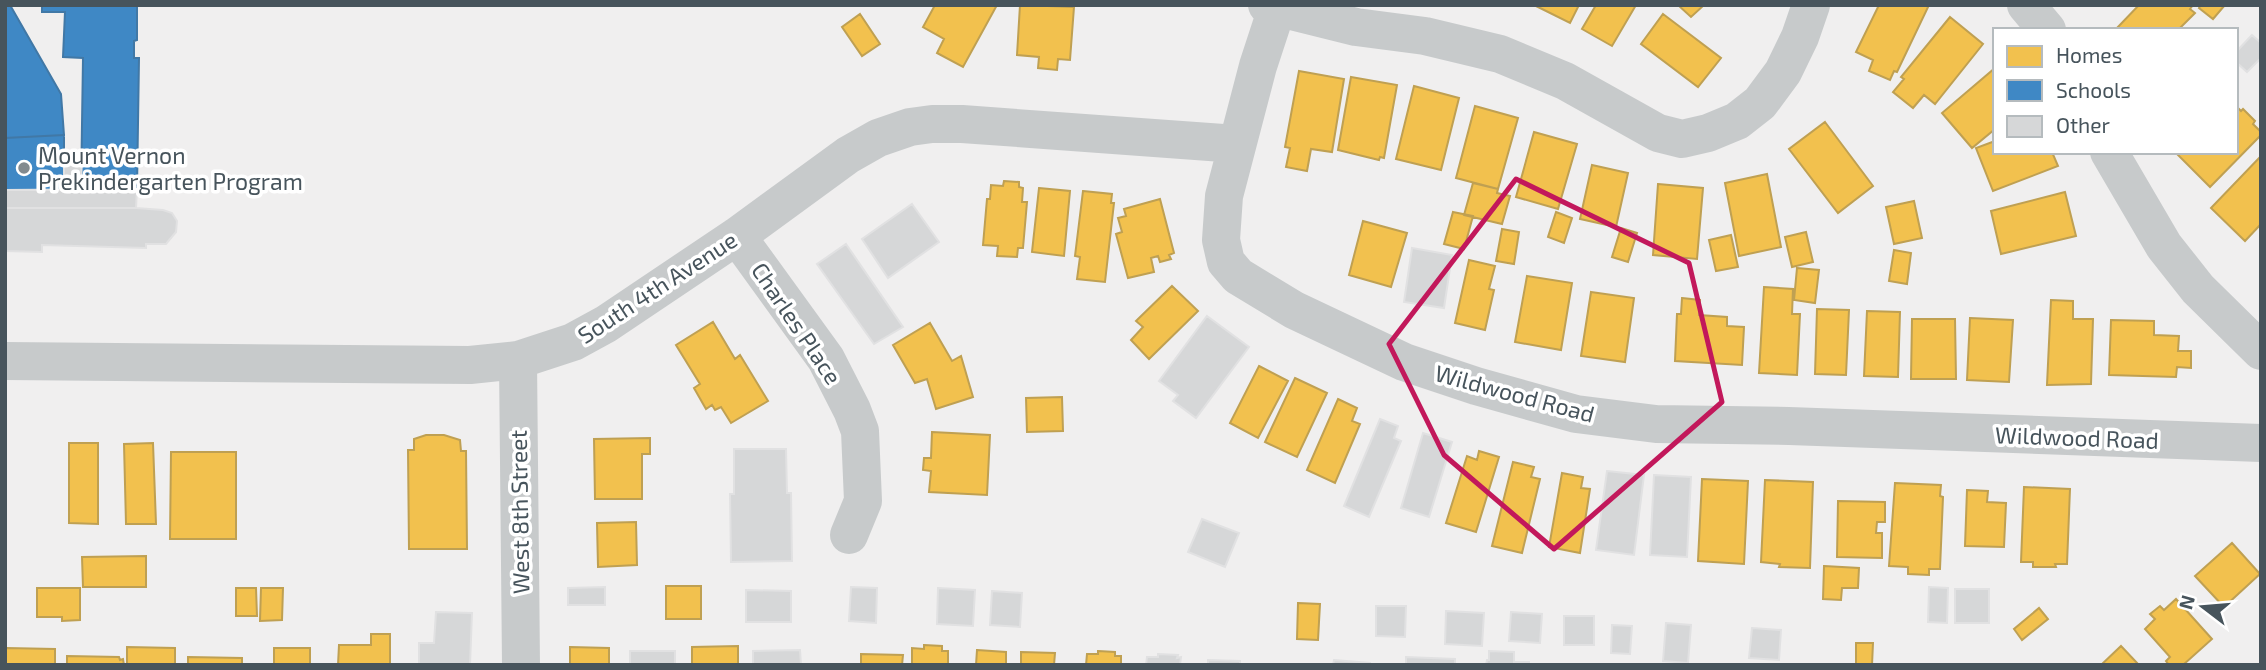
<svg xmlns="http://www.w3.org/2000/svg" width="2266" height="670" viewBox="0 0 2266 670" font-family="'Exo 2',sans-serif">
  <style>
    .homes { fill: #f2c14e; stroke: #bfa052; stroke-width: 2 }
    .schools { fill: #3f88c5; stroke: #4178a6; stroke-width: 2 }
    .building { fill: #d6d7d8; stroke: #e1e1e2; stroke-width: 2 }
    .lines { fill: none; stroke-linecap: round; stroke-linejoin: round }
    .street { stroke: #c7cacb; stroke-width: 38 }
    .marked { fill: none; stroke: #c2185b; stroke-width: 5; stroke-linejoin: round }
    .poi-dot { fill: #828a8f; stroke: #fff; stroke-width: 2.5 }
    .labels { text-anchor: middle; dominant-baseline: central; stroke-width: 7; stroke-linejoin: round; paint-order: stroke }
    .poi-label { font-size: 23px; fill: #47545c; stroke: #fff; text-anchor: start }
    .street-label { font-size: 23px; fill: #47545c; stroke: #fff }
  </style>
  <rect width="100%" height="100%" fill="#f0efef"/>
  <path class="homes" d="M935 5H997L963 67 937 53 944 39 923 27Z
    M1020 5 1074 7 1070 60 1058 59 1057 70 1038 68 1039 57 1017 55Z
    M1534 5H1579L1570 23Z
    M1596 5H1636L1612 46 1582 29Z
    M1678 5H1704L1691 17Z
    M1879 5H1929L1897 72 1894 71 1890 80 1869 71 1873 60 1856 52Z
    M2139 5H2193L2190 9 2195 13 2178 30H2115Z
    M2201 5H2225L2213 19 2199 8Z
    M860 14 880 44 862 56 842 27Z
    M1663 14 1721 58 1698 87 1641 44Z
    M1950 17 1983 44 1935 104 1924 95 1913 108 1893 92 1904 79 1901 77Z
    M1995 68V129L1972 148 1942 113Z
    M1299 71 1344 79 1332 152 1311 149 1307 171 1286 167 1290 148 1285 147Z
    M1351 77 1397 85 1384 158 1380 157 1379 160 1338 150Z
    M1414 86 1459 98 1441 170 1396 159Z
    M1475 106 1518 118 1498 189 1456 178Z
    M2236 106 2241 111 2243 109 2255 121 2253 124 2261 132V135L2210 187 2176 153 2236 152Z
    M1825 122 1873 186 1838 213 1789 149Z
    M1534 132 1577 144 1558 209 1516 197Z
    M1995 141V152H2052L2058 166 1993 191 1976 148Z
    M2261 156V224L2245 241 2211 208Z
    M1592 165 1628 173 1616 227 1580 219Z
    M1767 174 1781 247 1739 256 1725 183Z
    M1004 181 1019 182V187L1023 188 1022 202H1027L1023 248H1018L1017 257 997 256 998 246 983 245 987 199H990L991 185 1003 186Z
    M1473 183 1498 189 1497 193 1510 196 1502 224 1464 215Z
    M1658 184 1703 188 1697 259 1653 255Z
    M1039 188 1070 191 1064 256 1032 252Z
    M1083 191 1112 194 1111 203H1114L1105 282 1077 279 1080 257 1075 256Z
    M2065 192 2076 236 2001 254 1991 211Z
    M1160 199 1174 253 1169 255 1171 259 1160 262 1158 256 1151 258 1154 272 1128 278 1116 234 1122 232 1118 218 1126 216 1124 209Z
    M1914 201 1922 238 1894 244 1886 207Z
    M1453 212 1473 216 1464 249 1444 244Z
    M1556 212 1572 218 1564 243 1548 237Z
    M1363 221 1407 233 1391 287 1349 275Z
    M1621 228 1637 233 1628 262 1612 257Z
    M1502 229 1519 232 1514 264 1496 261Z
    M1806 232 1813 262 1792 267 1785 237Z
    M1731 235 1738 267 1716 271 1709 240Z
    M1894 250 1911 253 1907 284 1889 281Z
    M1469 260 1495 266 1489 289 1494 290 1485 330 1455 323Z
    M1797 268 1819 270 1815 303 1794 300Z
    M1527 276 1572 283 1561 350 1515 342Z
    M1172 286 1198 311 1149 359 1131 340 1143 327 1136 321Z
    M1764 287 1793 289 1792 314H1800L1797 375 1759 373Z
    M1591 292 1634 298 1625 362 1581 356Z
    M1682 298 1700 300 1699 315 1727 317V326L1744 327 1742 365 1675 361 1677 314H1681Z
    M2051 300 2073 301V319H2093L2091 384 2047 385Z
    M1817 309 1849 310 1846 375 1815 374Z
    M1867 311 1900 312 1898 377 1864 376Z
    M1970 318 2013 320 2009 382 1967 380Z
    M1912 319H1955L1956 379H1911Z
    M2111 320 2154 321V335L2179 336 2178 351H2191V368L2177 367 2176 377 2109 375Z
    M713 322 735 359 740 355 768 401 731 423 721 407 715 410 712 405 706 409 694 388 700 384 676 345Z
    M930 323 952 361 961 356 973 397 936 409 927 379 915 383 893 345Z
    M1259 366 1288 381 1258 438 1230 423Z
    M1295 378 1327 393 1297 457 1265 442Z
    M1062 397 1063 431 1027 432 1026 398Z
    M1338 399 1357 408 1352 421 1360 424 1335 483 1307 470Z
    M932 432 990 435 987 495 929 492 931 471 923 470 924 458H931Z
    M426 435H444L460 440 461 451H466L467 549H409L408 450H414V439Z
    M650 438V454H642V499H595L594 439Z
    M69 443H98V524L69 523Z
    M153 443 156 524H126L124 444Z
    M1479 451 1499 457 1476 532 1446 523 1467 456 1477 460Z
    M171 452H236V539H170Z
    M1513 462 1534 467 1531 477 1540 479 1522 553 1492 546Z
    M1562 473 1583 477 1581 488 1590 489 1580 553 1549 547Z
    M1702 479 1748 481 1744 564 1698 561Z
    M1765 480 1813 482 1810 568 1779 567 1780 564 1761 562Z
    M1895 483 1941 485 1940 496 1943 497 1940 569H1929V575L1908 574V567L1889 566Z
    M2024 487 2070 489 2067 564H2055L2056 567H2033V562H2021Z
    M1967 490 1988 491 1987 502 2006 503 2004 547 1965 546Z
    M1838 501 1885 502V522H1877L1876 533H1882V558L1837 557Z
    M636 522 637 565 598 567 597 523Z
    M2232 543 2260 574 2224 607 2195 576Z
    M146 556V587H83L82 557Z
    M1824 566 1859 568 1858 588H1842L1841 600 1823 599Z
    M666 586H701V619H666Z
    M37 588H80V620L62 621V617H37Z
    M236 588H256L257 616H236Z
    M261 588H283L282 620 260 621Z
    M2176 599 2212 639 2183 665H2169L2166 661 2170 657 2145 629 2155 619 2150 614 2160 606 2164 610Z
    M1298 603 1320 604 1318 640 1297 639Z
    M2039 608 2048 619 2022 640 2014 629Z
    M371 634H390V665H338L339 645H371Z
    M1856 643H1873L1872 665H1856Z
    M924 645 942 646V651H948V665H912V648L924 649Z
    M738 646V665H692V647Z
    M2121 646 2139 665H2101Z
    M127 647 175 648V665H127Z
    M570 647 609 648V665H570Z
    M6 648 55 649V665H6Z
    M274 648H310V665H274Z
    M977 650 1006 652V665H976Z
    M1098 651 1115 652V656H1121V665H1086L1087 654H1098Z
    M1021 652 1055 653 1054 665H1021Z
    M861 654 903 655 902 665H861Z
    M67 656 119 657 120 660 123 659 124 665H67Z
    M188 657 242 658V665H188Z"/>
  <path class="schools" d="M5 5H10L61 94 64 135 5 138Z
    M42 5H137V40L134 41V58H139L137 189 81 190 83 58 63 57 65 12H42Z
    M64 135V190H5V138Z"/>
  <path class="building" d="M2252 35 2261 43V58L2247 72 2236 62V52Z
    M64 154 82 155 81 190H64Z
    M137 189 136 208H5V190Z
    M912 204 939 242 888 278 862 239Z
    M5 208H136L163 210 172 213 177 221 176 232 166 244H146V248L42 245V252L5 251Z
    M846 244 903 327 874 344 817 264Z
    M1412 248 1452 255 1444 308 1404 302Z
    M1207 316 1249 347 1196 418 1173 401 1178 395 1159 381Z
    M1380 419 1398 426 1394 438 1401 441 1369 517 1344 506Z
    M1423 433 1452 442 1429 517 1401 508Z
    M734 449H786L787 493H791L792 561 731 562 730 494H734Z
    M1607 471 1644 475 1634 555 1596 550Z
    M1654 475 1691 477 1687 557 1650 555Z
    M1202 519 1239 533 1225 567 1188 552Z
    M605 587V605H568V588Z
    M851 587 877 588 876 623 849 621Z
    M1929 587 1948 588 1947 623 1928 622Z
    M938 588 975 590 973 626 937 624Z
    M1955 589H1989V623H1955Z
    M746 590 791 591V622H746Z
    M992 591 1022 593 1020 627 990 625Z
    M1376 606H1406L1405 637 1376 636Z
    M1446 611 1484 613 1482 646 1445 644Z
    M436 612 472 613 470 665H419V643H434Z
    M1511 612 1542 614 1540 643 1509 641Z
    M1564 616H1594V645H1564Z
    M1666 623 1691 625 1688 663 1663 661Z
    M1612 625 1632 626 1630 654 1611 653Z
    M1752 628 1781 630 1779 660 1749 658Z
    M800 650 801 665H753V651Z
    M630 651H675V665H630Z
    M1489 651 1514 652V662H1529V665H1486L1487 660H1489Z
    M1158 654 1178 655 1177 658 1181 657 1180 665H1146L1147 657H1158Z
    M1406 657 1455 659V665H1406Z
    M1208 660 1240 661V665H1208Z
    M1334 660 1370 663V665H1333Z"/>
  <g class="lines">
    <path class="street" d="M1267 5 1356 27 1425 36 1500 54 1565 81 1658 133 1682 139 1708 133 1737 121 1760 103 1783 72 1800 37 1811 5
      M2026 5 2047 30
      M1277 8 1258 66 1224 196 1221 240 1226 262 1238 276 1294 310 1404 362 1476 386 1576 414 1656 424 1789 426 2261 443
      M2109 152 2164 246 2198 289 2261 351
      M737 236 826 359 852 410 860 431 863 501 849 535
      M518 360 521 665
      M5 361 470 365 518 360 573 342 606 324 737 236 848 155 878 138 910 127 932 124H962L1237 144"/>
  </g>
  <path class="marked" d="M1516 179 1689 263 1722 402 1554 549 1444 455 1389 344Z"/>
  <circle class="poi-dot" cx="24" cy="168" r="7"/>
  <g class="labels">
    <g class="poi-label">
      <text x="38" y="155">Mount Vernon<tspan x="38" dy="26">Prekindergarten Program</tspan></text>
    </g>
    <g class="street-label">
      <text transform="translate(657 287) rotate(-33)">South 4th Avenue</text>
      <text transform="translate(797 323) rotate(56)">Charles Place</text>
      <text transform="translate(1515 393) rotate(15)">Wildwood Road</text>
      <text transform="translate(2077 437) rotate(2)">Wildwood Road</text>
      <text transform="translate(519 512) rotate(-91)">West 8th Street</text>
    </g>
  </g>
  <rect width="2266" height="670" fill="none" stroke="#47545c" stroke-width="14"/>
  <rect x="1993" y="28" width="245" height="126" fill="#ffffff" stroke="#b5bbbe" stroke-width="2"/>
  <rect x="2007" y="46" width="35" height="21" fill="#f2c14e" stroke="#b5bbbe" stroke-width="2"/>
  <text x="2056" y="63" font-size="21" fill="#47545c">Homes</text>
  <rect x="2007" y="80" width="35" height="21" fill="#3f88c5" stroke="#b5bbbe" stroke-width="2"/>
  <text x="2056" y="98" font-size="21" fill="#47545c">Schools</text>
  <rect x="2007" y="116" width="35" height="21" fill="#d6d7d8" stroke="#b5bbbe" stroke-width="2"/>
  <text x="2056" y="133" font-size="21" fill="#47545c">Other</text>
  <g transform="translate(2203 607) rotate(286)" stroke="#ffffff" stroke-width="5" paint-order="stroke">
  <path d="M0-5L12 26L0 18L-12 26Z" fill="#47545c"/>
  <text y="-10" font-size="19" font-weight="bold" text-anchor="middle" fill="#47545c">N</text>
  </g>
</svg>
